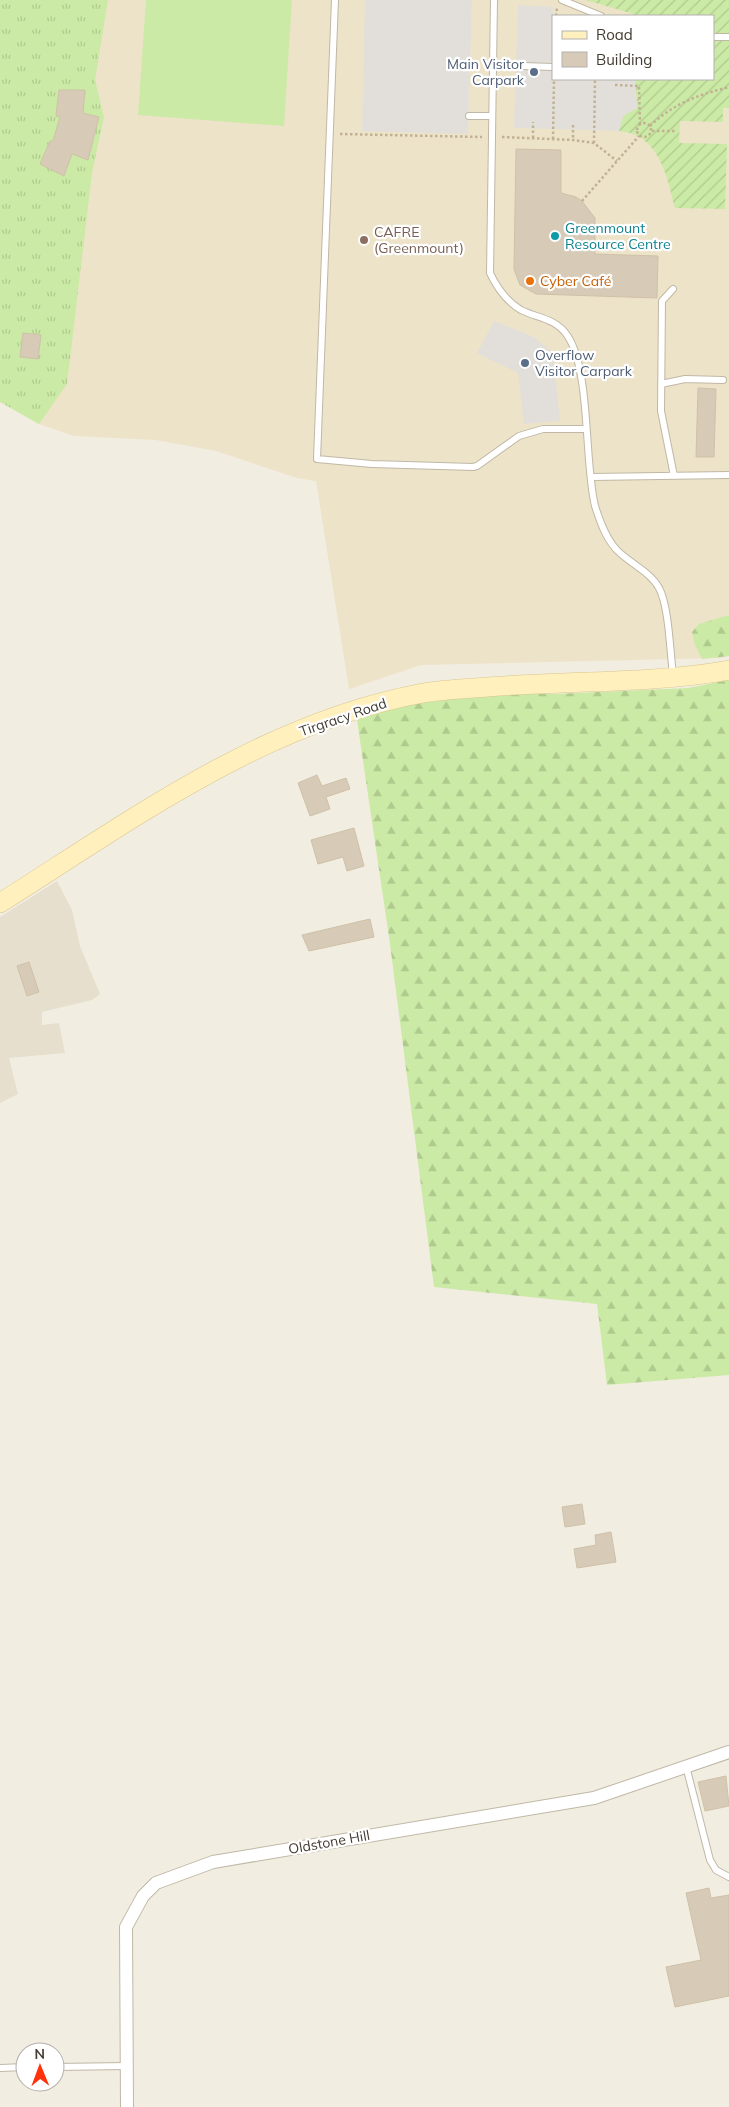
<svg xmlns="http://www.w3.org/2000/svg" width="729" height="2107" viewBox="0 0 729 2107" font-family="Mulish,sans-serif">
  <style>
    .residential { fill: #e6dfce }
    .education { fill: #ede3c9; fill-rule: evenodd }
    .grass { fill: url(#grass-tufts) }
    .forest { fill: url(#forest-firs) }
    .garden { fill: url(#garden-furrows) }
    .pitch { fill: #cbeaa5 }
    .parking { fill: #e2dfda }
    .building { fill: #d7cbb8; stroke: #cfc1a8 }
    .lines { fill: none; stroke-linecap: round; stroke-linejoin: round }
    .lane-casing { stroke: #c0b8a6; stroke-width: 8 }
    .street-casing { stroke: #c0b8a6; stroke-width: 14 }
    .secondary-casing { stroke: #d9c68e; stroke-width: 20 }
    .path { stroke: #c1b193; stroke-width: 2.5; stroke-dasharray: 2.5 2.5; stroke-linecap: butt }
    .lane { stroke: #fff; stroke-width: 6 }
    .street { stroke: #fff; stroke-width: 12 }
    .secondary { stroke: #fff0be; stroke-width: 19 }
    .service-dot { fill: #5c6f8a; stroke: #fff; stroke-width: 2 }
    .culture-dot { fill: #0f9aa8; stroke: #fff; stroke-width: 2 }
    .education-dot { fill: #8d6e63; stroke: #fff; stroke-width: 2 }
    .food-dot { fill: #e8710a; stroke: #fff; stroke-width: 2 }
    .labels { text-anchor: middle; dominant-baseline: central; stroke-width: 4.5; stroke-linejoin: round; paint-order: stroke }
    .service-label { font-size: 14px; fill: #4e5e75; stroke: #fff; text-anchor: end }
    .culture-label { font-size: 14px; fill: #0d838f; stroke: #fff; text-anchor: start }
    .education-label { font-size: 14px; fill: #785e54; stroke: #fff; text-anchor: start }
    .food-label { font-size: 14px; fill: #c56008; stroke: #fff; text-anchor: start }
    .street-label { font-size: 14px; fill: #433c31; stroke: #fff }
  </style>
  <defs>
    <pattern id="grass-tufts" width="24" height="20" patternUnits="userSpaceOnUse" patternTransform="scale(1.25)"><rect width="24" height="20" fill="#cbeaa5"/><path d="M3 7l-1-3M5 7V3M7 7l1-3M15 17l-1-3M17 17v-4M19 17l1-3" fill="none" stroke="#b0ca8e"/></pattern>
    <pattern id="forest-firs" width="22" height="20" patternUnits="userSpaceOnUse" patternTransform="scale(1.25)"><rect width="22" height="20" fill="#cbeaa5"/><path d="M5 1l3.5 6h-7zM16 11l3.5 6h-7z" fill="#b0ca8e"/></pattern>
    <pattern id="garden-furrows" width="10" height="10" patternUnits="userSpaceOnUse" patternTransform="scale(1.25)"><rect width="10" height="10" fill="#cbeaa5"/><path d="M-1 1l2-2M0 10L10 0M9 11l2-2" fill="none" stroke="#b0ca8e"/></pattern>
  </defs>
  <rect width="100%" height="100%" fill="#f2ede1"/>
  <path class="residential" d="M57 881 72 910 80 946 100 994 92 1000 42 1012V1025L59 1023 65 1053 9 1058 18 1094 0 1103V917Z"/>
  <path class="education" d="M0 0H729V656L720 658 421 665 349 689 316 481 297 478 216 451 156 440 74 436 39 424 0 402ZM553 16H713V79H553Z"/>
  <path class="grass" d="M0 0H108L95 80 104 117 92 173 67 384 39 424 0 402Z"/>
  <path class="forest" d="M729 615V656L702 659 695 645 692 632 699 624Z
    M729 680V1375L607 1385 597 1304 434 1287 390 944 357 720 416 701 483 693 555 694 688 688Z"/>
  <path class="garden" d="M586 0H729V108H723V122L680 121 679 143 727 144 725 209 675 208C667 176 659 134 619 131L623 116 637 108 635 79H713V16H633V14Z"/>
  <path class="pitch" d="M146 0H292L284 126 138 115Z"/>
  <path class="parking" d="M365 0H472L468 134 362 131Z
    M518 5 553 7V79H635L637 108 623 116 619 131 514 128Z
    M494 321 534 337 553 353 560 421 524 424 518 373 477 353Z"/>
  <path class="building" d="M59 90H85L83 113 99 117 88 160 72 154 64 176 40 164 50 141H53L60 117 56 116Z
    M516 149 561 150V193L576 197 582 201 595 218V254L658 256 657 298 536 294 520 285 514 269Z
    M23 333 41 335 38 359 20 357Z
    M698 388 716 389 714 457H696Z
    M317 775 322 786 346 778 350 789 326 797 330 809 310 816 298 783Z
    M354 828 364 866 347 871 343 857 318 864 311 840Z
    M370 919 374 937 309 951 302 935Z
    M29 962 39 992 27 996 17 966Z
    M582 1504 585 1524 565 1527 562 1507Z
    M611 1532 616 1562 577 1568 574 1549 596 1545 595 1535Z
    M726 1776 729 1806 705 1811 698 1782Z
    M709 1888 711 1898 729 1895V1996L675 2007 666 1967 701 1960 686 1893Z"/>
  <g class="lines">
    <defs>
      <path id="lane" d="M335 0 317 459 372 464 473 467 477 466 519 436 543 429H585
        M494 0 490 273C497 288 506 301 521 310 537 318 555 318 567 335 591 370 584 462 595 506 600 522 607 542 620 553 632 564 651 573 659 588 669 606 670 653 673 674
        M562 0 601 16
        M713 37H729
        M494 65 553 67
        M469 116H492
        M673 289 662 301 661 411 674 476
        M661 384 685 379 723 380
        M591 477 729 475
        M686 1766 710 1860 716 1870 729 1877
        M55 2067 127 2066
        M0 2068 25 2067"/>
      <path id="street" d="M127 2107 126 1927 143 1896 156 1883 213 1862 594 1798 729 1752"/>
      <path id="secondary" d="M0 903C133 819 265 722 423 693 440 690 458 689 474 688 559 680 645 685 729 670"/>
    </defs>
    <use href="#lane" class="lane-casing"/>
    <use href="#street" class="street-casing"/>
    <use href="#secondary" class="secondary-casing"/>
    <path class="path" d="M556 16 557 8
      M615 85 639 86 640 125
      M637 130a7 7 0 1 1 14 0a7 7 0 1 1-14 0Z
      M573 125V140
      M650 126C674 103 698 95 729 87
      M652 131H677
      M340 134 482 137
      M502 137 573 140 594 143 617 161
      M533 138V122
      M553 139 554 79
      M594 143 595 79
      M582 201 639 136"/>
    <use href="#lane" class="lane"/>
    <use href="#street" class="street"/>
    <use href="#secondary" class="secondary"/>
  </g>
  <g class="service-dot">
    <circle cx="534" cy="72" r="5"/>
    <circle cx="525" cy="363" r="5"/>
  </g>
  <circle class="culture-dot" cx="555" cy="236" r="5"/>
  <circle class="education-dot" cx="364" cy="240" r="5"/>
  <circle class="food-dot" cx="530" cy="281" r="5"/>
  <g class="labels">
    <g class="service-label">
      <text x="524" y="64">Main Visitor<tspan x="524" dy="16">Carpark</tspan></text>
      <text x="535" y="355" text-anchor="start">Overflow<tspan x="535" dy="16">Visitor Carpark</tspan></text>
    </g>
    <g class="culture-label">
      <text x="565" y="228">Greenmount<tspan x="565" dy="16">Resource Centre</tspan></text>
    </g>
    <g class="education-label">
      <text x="374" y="232">CAFRE<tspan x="374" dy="16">(Greenmount)</tspan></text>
    </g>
    <g class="food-label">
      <text x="540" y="281">Cyber Café</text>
    </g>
    <g class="street-label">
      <text transform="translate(343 717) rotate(-19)">Tirgracy Road</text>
      <text transform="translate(329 1842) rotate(-10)">Oldstone Hill</text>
    </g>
  </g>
  <rect x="552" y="15" width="162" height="65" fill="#ffffff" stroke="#b4b1ad"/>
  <rect x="562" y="31" width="25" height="8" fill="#fff0be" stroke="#b4b1ad"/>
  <text x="596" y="40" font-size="15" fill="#433c31">Road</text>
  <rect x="562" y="52" width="25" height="15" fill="#d7cbb8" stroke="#b4b1ad"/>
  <text x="596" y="65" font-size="15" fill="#433c31">Building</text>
  <g transform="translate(40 2067) rotate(359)"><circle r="24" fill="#ffffff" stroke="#b4b1ad"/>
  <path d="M0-4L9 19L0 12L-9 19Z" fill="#ff320b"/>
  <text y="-8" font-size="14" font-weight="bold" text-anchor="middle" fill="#433c31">N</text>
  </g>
</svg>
